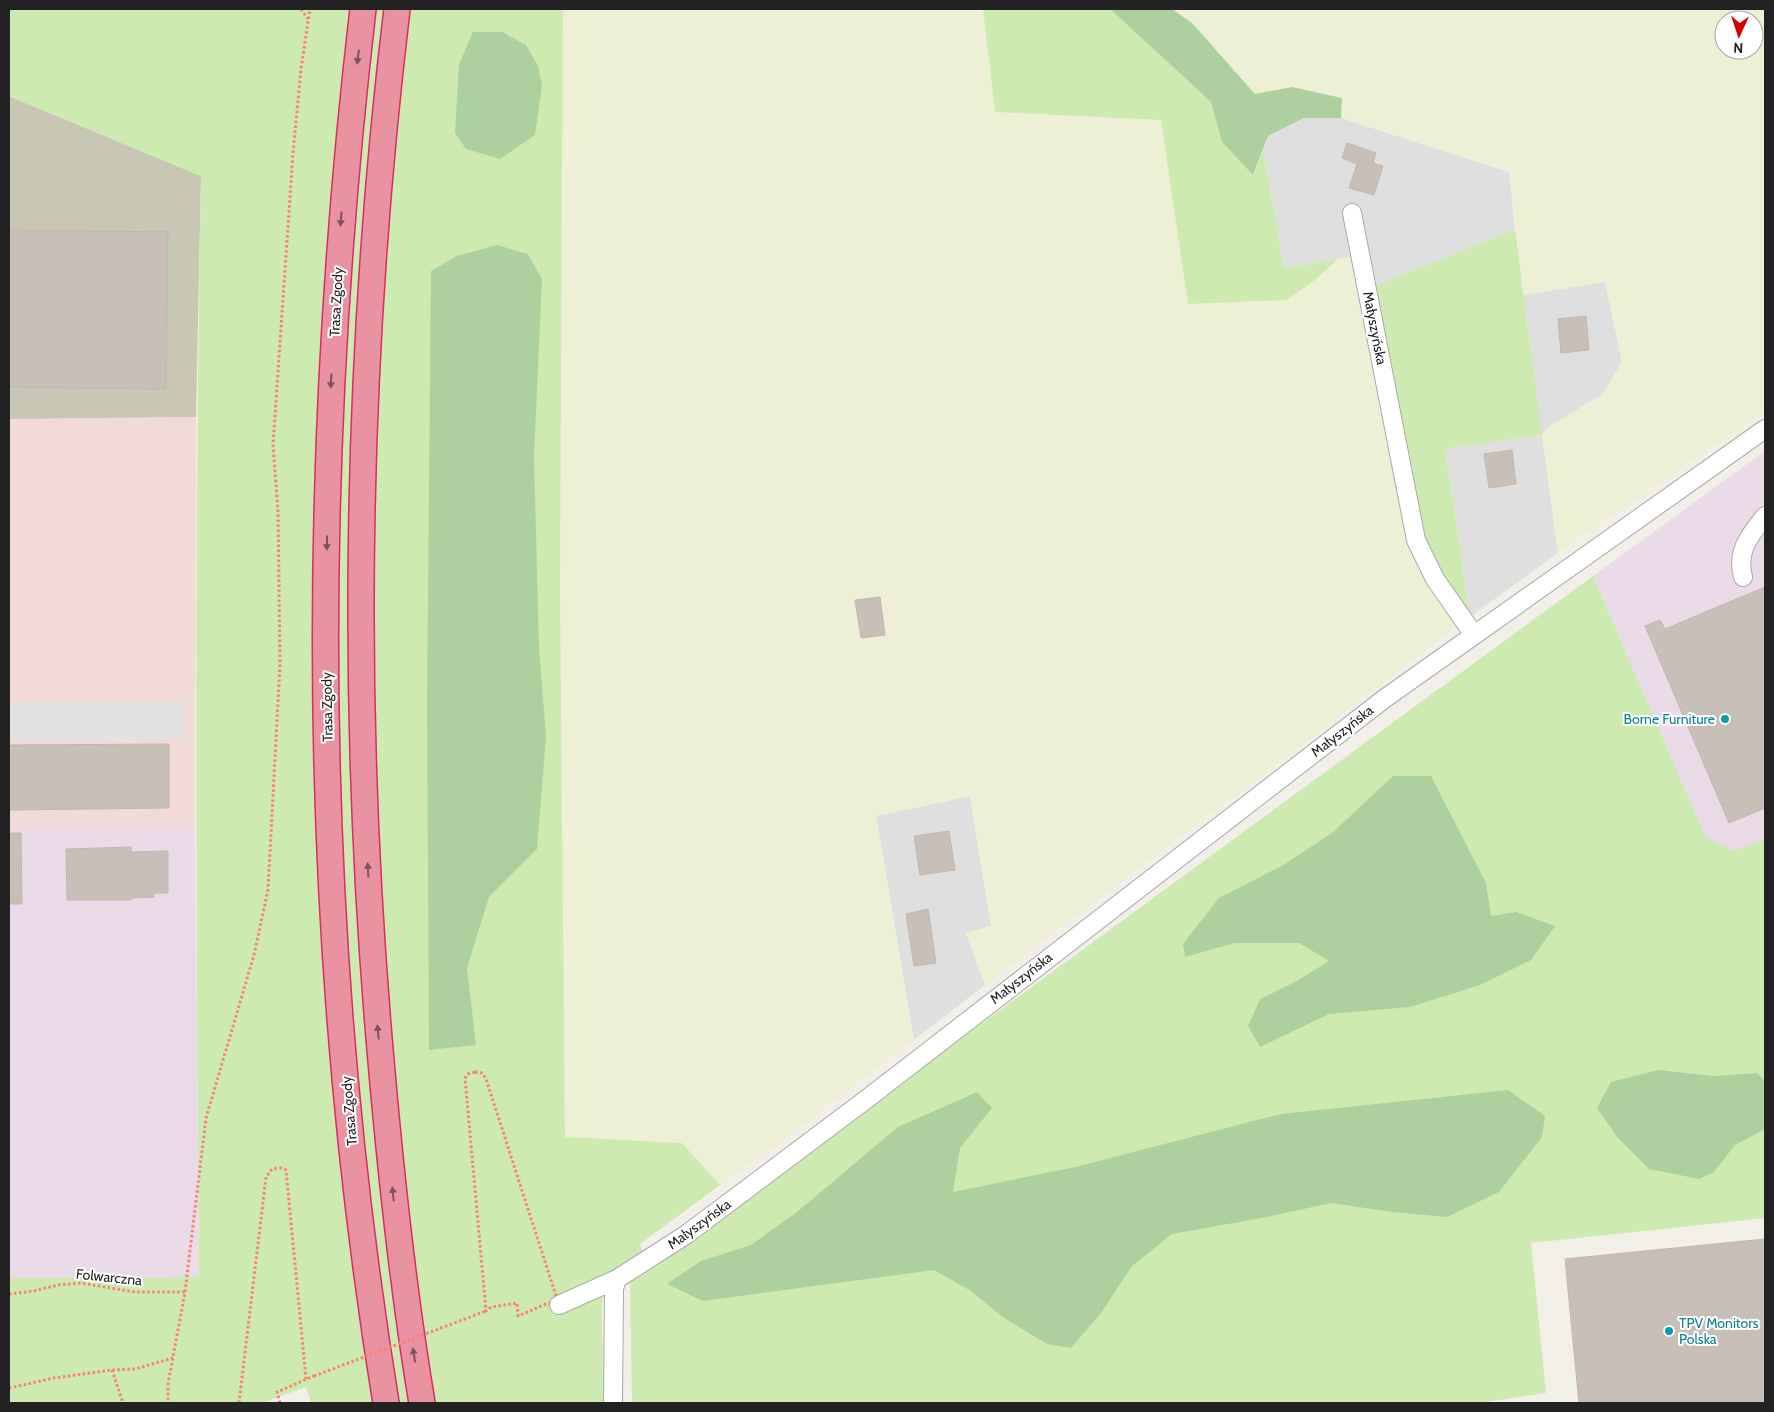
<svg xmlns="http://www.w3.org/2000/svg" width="1774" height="1412" viewBox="0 0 1774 1412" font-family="Cabin,sans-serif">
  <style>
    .residential { fill: #e0dfdf }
    .commercial { fill: #f2dad9 }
    .industrial { fill: #ebdbe8 }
    .construction { fill: #c7c7b4 }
    .farmland { fill: #eef0d5; fill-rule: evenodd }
    .grass { fill: #cdebb0 }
    .forest { fill: #add19e }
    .parking { fill: #e2e2e2 }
    .building { fill: #c7bfb8; stroke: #c4b6ab }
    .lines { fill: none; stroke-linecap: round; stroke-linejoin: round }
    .minor-casing { stroke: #a9a9a9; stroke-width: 20 }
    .highway-casing { stroke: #dc2a67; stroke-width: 28 }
    .path { stroke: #fa8072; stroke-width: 3; stroke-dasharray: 2.5 2.5; stroke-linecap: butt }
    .minor { stroke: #fff; stroke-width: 18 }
    .highway { stroke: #e892a2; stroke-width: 25 }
    .path-bridge { stroke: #fa8072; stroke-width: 3; stroke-dasharray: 2.5 2.5; stroke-linecap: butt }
    .oneway { fill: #7b545c }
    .culture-dot { fill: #0f9aa8; stroke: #fff; stroke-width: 2 }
    .labels { text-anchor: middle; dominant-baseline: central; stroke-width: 4; stroke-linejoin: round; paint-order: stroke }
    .street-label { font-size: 14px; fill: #222; stroke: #fff }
    .culture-label { font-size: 14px; fill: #0d838f; stroke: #fff; text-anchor: end }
  </style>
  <rect width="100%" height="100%" fill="#f2efe9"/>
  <path class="residential" d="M1304 118H1341L1509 172 1515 229 1372 287 1355 256 1284 268 1263 150 1268 136Z
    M1605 281 1622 362 1603 394 1549 427 1542 435 1558 553 1470 617 1445 447 1541 435 1524 295Z
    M970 796 991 927 966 933 985 985 914 1040 876 816Z"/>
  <path class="commercial" d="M196 417 195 829H9V419Z"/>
  <path class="industrial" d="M1765 451V975L1593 576Z
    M9 829H195L199 1278 9 1279Z"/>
  <path class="construction" d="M9 96 201 176 196 417 9 419Z"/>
  <path class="farmland" d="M563 9H983L995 112 1161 120 1189 304 1315 280 1338 259 1355 256 1470 617 985 985 966 933 991 926 970 796 876 816 914 1040 776 1146 720 1185 682 1143 565 1137 560 586Z
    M1172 9H1765V411L1558 553 1542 435 1549 427 1603 394 1622 362 1605 282 1524 295 1509 172 1341 118 1342 98 1292 87 1255 94 1192 23ZM1724 20H1754V50H1724Z"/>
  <path class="grass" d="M9 9H563L560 586 565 1137 682 1143 720 1185 640 1244 643 1253 608 1274 602 1301 603 1403H311L306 1387 262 1403H9V1278L199 1277C196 910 194 543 201 176L9 96Z
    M983 9H1110L1211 102 1222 142 1254 174 1263 150 1284 268 1338 259 1315 280 1287 300 1188 304 1161 120 995 112Z
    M1515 229 1542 435 1445 448 1470 617 1459 606 1418 534 1372 287Z
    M1593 576 1706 838 1733 851 1765 839V1218L1531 1243 1546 1393 1479 1403H632L630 1281Z"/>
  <path class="forest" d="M1110 9H1172L1192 23 1255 94 1292 87 1342 98 1341 118H1304L1268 136 1253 175 1222 142 1211 102Z
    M473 32H502L526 45 538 66 542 85 535 135 500 159 466 149 455 133 459 64Z
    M497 245 528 254 542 279 534 456 539 647 546 737 537 849 489 897 467 968 476 1045 429 1050 427 702 431 271 457 256Z
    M1393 776H1431L1486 883 1491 916 1516 912 1555 926 1531 960 1480 985 1410 1007 1329 1014 1260 1047 1248 1026 1260 999 1297 981 1329 961 1299 943H1235L1185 957 1183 944 1219 898 1285 864 1332 833Z
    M1658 1070 1714 1076 1757 1073 1765 1081V1129L1735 1145 1714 1172 1699 1179 1649 1169 1618 1138 1597 1108 1611 1082Z
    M1508 1090 1545 1116 1542 1137 1499 1192 1447 1217 1392 1212 1331 1203 1267 1217 1172 1234 1132 1266 1101 1313 1071 1348 1047 1344 1004 1318 971 1291 934 1270 703 1301 667 1284 701 1261 751 1245 797 1212 898 1127 977 1092 992 1108 960 1148 953 1192 1075 1167 1281 1114Z"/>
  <path class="parking" d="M184 701V739L9 741V702Z"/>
  <path class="building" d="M1347 143 1376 153 1373 163 1383 166 1374 195 1349 188 1357 164 1342 158Z
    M9 230 168 232 166 389 9 387Z
    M1586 316 1589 350 1561 353 1558 319Z
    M1512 450 1516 484 1489 488 1484 454Z
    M1765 587V808L1729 823 1645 626 1660 620 1665 629Z
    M880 597 885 635 861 638 855 600Z
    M169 744V808L9 810V745Z
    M949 831 955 870 920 875 914 836Z
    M9 833H21L22 904H9Z
    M131 847V852L168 851V893H154V897L131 898V900H67L66 849Z
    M928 909 936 963 914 966 906 914Z
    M1765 1239V1403H1579L1565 1259Z"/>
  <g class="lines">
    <defs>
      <path id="minor" d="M1352 213 1416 540 1435 579 1474 635
        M1743 577C1736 551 1750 535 1765 516
        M559 1305 617 1279 687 1234 868 1098 1384 699 1765 429
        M613 1403 614 1289 617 1279"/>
      <path id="highway" d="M363 9C309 472 311 943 386 1403
        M397 9C355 358 350 711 381 1061 391 1176 403 1290 422 1403"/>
    </defs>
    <use href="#minor" class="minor-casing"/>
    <use href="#highway" class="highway-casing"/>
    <path class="path" d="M301 9 309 20
      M475 1072 482 1073 486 1079 559 1305 548 1303 518 1316 517 1303 491 1307 486 1311 465 1078 468 1074Z
      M185 1292 206 1118 254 955 268 890 280 664 278 511 273 445 293 153 301 69 310 9
      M9 1294 34 1291 58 1285 81 1283 135 1292H185L168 1384V1403
      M112 1370 123 1403
      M9 1388 54 1378 112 1370 135 1369 173 1358
      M239 1403 266 1177 272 1169 282 1168 286 1170 306 1379
      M280 1403 277 1392 314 1376"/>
    <use href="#minor" class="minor"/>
    <use href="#highway" class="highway"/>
    <path class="path-bridge" d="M314 1376 486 1311"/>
  </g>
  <defs><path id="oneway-solid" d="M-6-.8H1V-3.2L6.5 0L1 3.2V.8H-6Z" transform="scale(1.25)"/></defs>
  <g class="oneway">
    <use href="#oneway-solid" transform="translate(358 57) rotate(97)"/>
    <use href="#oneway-solid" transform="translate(341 219) rotate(94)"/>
    <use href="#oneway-solid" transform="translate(331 381) rotate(93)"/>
    <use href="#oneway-solid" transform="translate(327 543) rotate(91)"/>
    <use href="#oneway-solid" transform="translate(368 870) rotate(-93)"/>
    <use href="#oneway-solid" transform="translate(378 1032) rotate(-95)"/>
    <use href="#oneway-solid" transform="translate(393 1194) rotate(-96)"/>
    <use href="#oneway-solid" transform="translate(414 1355) rotate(-99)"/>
  </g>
  <g class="culture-dot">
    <circle cx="1725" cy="719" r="5"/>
    <circle cx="1669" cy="1331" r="5"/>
  </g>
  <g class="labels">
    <g class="street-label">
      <text transform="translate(336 302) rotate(-87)">Trasa Zgody</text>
      <text transform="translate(1375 328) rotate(79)">Małyszyńska</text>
      <text transform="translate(327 707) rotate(-91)">Trasa Zgody</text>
      <text transform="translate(1342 731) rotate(-38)">Małyszyńska</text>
      <text transform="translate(1021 978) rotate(-38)">Małyszyńska</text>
      <text transform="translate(349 1111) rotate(-95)">Trasa Zgody</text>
      <text transform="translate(699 1224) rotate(-36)">Małyszyńska</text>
      <text transform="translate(109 1277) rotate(6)">Folwarczna</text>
    </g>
    <g class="culture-label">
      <text x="1715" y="719">Borne Furniture</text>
      <text x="1679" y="1323" text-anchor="start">TPV Monitors<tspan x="1679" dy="16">Polska</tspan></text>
    </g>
  </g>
  <rect width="1774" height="1412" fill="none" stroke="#222222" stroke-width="20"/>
  <g transform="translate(1739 35) rotate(183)"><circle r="24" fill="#ffffff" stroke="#a7a7a7"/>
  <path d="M0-4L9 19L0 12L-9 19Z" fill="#d40000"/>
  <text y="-8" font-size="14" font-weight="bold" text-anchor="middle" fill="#222222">N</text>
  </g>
</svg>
